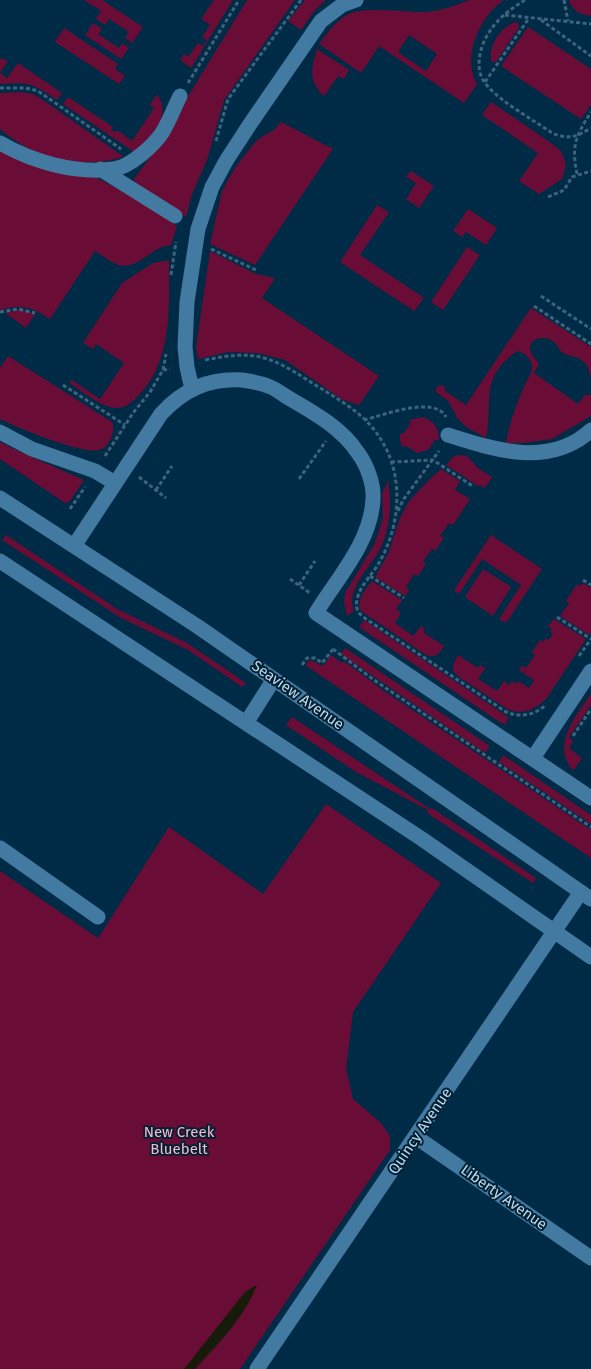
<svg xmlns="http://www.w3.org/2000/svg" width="591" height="1369" viewBox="0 0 591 1369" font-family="'Fira Sans',sans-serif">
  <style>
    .green { fill: #690d36; fill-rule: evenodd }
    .water { fill: #171c0a }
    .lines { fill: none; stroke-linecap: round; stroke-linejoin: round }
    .path { stroke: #3e647d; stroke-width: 3; stroke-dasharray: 4 2.5; stroke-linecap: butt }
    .minor { stroke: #437aa1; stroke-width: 15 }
    .labels { text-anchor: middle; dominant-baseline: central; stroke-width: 4; stroke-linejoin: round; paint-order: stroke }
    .street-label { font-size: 15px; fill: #bdd9ee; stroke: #032134 }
    .park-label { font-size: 15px; fill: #f9b9cb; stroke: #032134 }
  </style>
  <rect width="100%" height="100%" fill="#002b46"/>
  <path class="green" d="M84 0H102L143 27 132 43 125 38 129 32 109 19 105 25 96 19 101 11Z
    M214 0H233L191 68 180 60 184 54 188 57 198 43 203 46 207 40 202 37 210 25 201 19Z
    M247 0H295L224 100 207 160 192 194 186 217 138 186 134 182V179L177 120 187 98Z
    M305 0H326L315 10 301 30 288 21Z
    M469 0H504C480 16 461 57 477 84L464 103 379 46 361 73 319 44C327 34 334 23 345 16 363 5 403 13 425 12 441 11 454 6 469 0ZM409 35 437 54 426 71 398 52Z
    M569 0H591V16C580 14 572 11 569 0Z
    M517 22 519 25 518 29 496 62H492C486 48 502 24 517 22Z
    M93 23 102 29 98 34 119 48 122 43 129 48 121 59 85 35Z
    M528 27 591 69V105L581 119 501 66Z
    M64 28 118 64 115 69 125 76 119 84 55 42Z
    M317 49 349 70 344 79 338 76 324 96C308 81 311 69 317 49Z
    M0 58 8 61 0 73 7 78 18 63 62 93 57 100C32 83 30 82 0 84Z
    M21 92 33 94 43 100 124 157C81 170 34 159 0 129V93Z
    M157 94C173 117 151 136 134 152L63 104 68 97 113 127 111 130 115 132 117 130 132 141 154 108 150 105Z
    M491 102 551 143 560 150 563 155 566 165 562 179 539 194 519 181 538 153 482 115Z
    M281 122 333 149 255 265 210 244 222 191 230 176 240 161 256 141 266 134 274 130Z
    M0 148 95 177 128 194 177 226 171 245C151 246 136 273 116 264 109 261 102 255 95 251L50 319C32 307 22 304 0 310Z
    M411 171 434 186 419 208 406 199 416 183 406 177Z
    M377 205 389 212 360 255 424 298 414 311 340 262Z
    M468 209 497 228 486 245 466 232 462 237 453 231Z
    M467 247 480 255 443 310 431 302Z
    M210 251 256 274 275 278 262 298 379 376 359 405 343 400 285 360 257 353 228 352 198 359 196 347Z
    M169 260C169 305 173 360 139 395 133 401 125 409 116 408 101 407 85 393 72 385L69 381 72 380 100 399 124 363 96 344 93 349 83 343 122 283 153 263Z
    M531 308 591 347V377C589 372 589 367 585 363 579 356 570 357 563 353 559 350 557 344 553 341 546 336 531 337 530 347 529 354 536 359 539 364L534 373 578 404 585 395H591V416L552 439 523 443H506C509 423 517 404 524 386 527 380 532 374 532 367 532 359 525 353 517 351 478 379 494 400 486 438L466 427 458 419 448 401 435 391 438 386 444 385 445 391 466 405Z
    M20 310 35 314 26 328 5 313Z
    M8 356 112 422C115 428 113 434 110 440 107 445 104 449 99 450 80 454 18 428 0 419V368Z
    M423 417C434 421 439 428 439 440H435L428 450 417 453 406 446 402 447 400 440V434L404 433 411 422 409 420Z
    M0 442 16 450 84 480 70 501 65 503 0 459Z
    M458 455 467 456 479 469 492 477 485 488 480 485 478 486 446 465 454 456Z
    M441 469 460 481 455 490 470 499 453 525 449 523 440 536 444 538 435 551 432 549 423 561 426 564 418 576 414 574 406 587 409 590 405 596 375 577 388 554 400 518 409 501 429 480Z
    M387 477C392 500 391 523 382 545 373 566 345 587 354 611L347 616 344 602 345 593 375 543 383 518 382 493 387 484Z
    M6 535 117 609 187 643 246 683 242 687 188 650 121 618 2 540Z
    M491 535 542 569 506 623 499 619 521 585 482 559 459 594 454 590Z
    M483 569 511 587 493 616 465 597Z
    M372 581 402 600 396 609 401 613 395 623 413 636 421 626 425 629 423 632 444 646C439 653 436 659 426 655L361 611C355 600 366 589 372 581Z
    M583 583 591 588V633L589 635 560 616 569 603 566 601 577 584 580 586Z
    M554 619 586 639 546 699 539 705 528 711 517 712 507 709 459 677 453 671V665L458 655 478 668 480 665 485 668 478 679 497 691 504 681 509 685 512 681 516 684 518 681 529 688 534 680 519 670 522 665 526 668 535 655 532 652 540 640 543 642 546 638 549 640 553 634 550 632 552 629 548 626Z
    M364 620 508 717 506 725 498 721 359 627Z
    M345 648 490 746 485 753 341 654Z
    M331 655 342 663 344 661 384 691 591 830V858L305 665 310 660 323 666Z
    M591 694V705L569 737 573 741 569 748 582 758 575 769 573 770C550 746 577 714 591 694Z
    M292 717 430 809 432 808 536 878 533 883 427 813 428 810 356 772 286 725Z
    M503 755 591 815V824L499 762Z
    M326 804 441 883 353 1012 346 1069 353 1099 381 1123 390 1136V1150L240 1369H0V871L98 938 169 827 263 894Z"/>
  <path class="water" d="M257 1285C244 1318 219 1343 195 1369H184L245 1292Z"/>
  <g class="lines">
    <path class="path" d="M525 0C507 11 491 24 483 44 479 55 477 67 482 78 491 97 534 120 552 133 569 140 576 137 591 128
      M564 0 568 21
      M505 15 591 24
      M541 20 591 56
      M485 82 529 18
      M188 83 239 0
      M0 88H26L38 91 121 149
      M216 141 228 99 301 0
      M577 174C571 145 576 136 591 112
      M548 197 564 190 572 177 591 171
      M211 249 256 270
      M171 275 176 242
      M541 296 591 329
      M534 306 591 344
      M0 312 18 309 35 313
      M205 360C253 350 269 355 309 381 334 397 364 412 380 438 404 474 401 524 380 561 374 573 362 583 358 596 355 605 356 611 363 617L506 712C521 718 534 715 546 705
      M163 370 166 354
      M63 385 125 425
      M364 420C384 415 434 395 446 417
      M105 456 133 413 150 392 163 370 170 369
      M391 462 433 460 474 487
      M139 477 166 498
      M299 479 326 441
      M156 490 172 466
      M70 509 85 487
      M398 511 403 500 439 451
      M370 576 404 598
      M290 579 310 593
      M583 580 591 585
      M299 585 315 561
      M557 617 591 639
      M333 649 374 680 591 827
      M579 656 591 639
      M302 665 307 658H315L322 663 334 648
      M573 736 591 709"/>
    <path class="minor" d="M0 143C33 162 75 174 114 169 130 167 153 146 162 133 169 122 174 108 180 96
      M100 169 175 216
      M192 389 187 367 185 347 187 302 198 229 212 187 226 161 250 124 321 21 342 5 356 0
      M0 432 32 449 95 471 115 483
      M448 435C495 450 550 468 591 430
      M0 498 197 626 591 899
      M74 546 161 414C183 390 208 378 242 380 249 381 260 383 268 386 274 388 281 393 287 397 313 412 342 428 358 453 367 465 374 484 373 499 371 542 338 577 316 613L591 798
      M0 561 422 839 591 957
      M246 723 274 679
      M533 758 591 671
      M0 848 98 917
      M416 1137 591 1258
      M257 1369 581 892"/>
  </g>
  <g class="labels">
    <g class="street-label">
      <text transform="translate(298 695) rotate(35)">Seaview Avenue</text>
      <text transform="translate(420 1131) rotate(-56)">Quincy Avenue</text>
      <text transform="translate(504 1197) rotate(35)">Liberty Avenue</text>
    </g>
    <g class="park-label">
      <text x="179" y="1132">New Creek<tspan x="179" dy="17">Bluebelt</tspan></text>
    </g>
  </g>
</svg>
